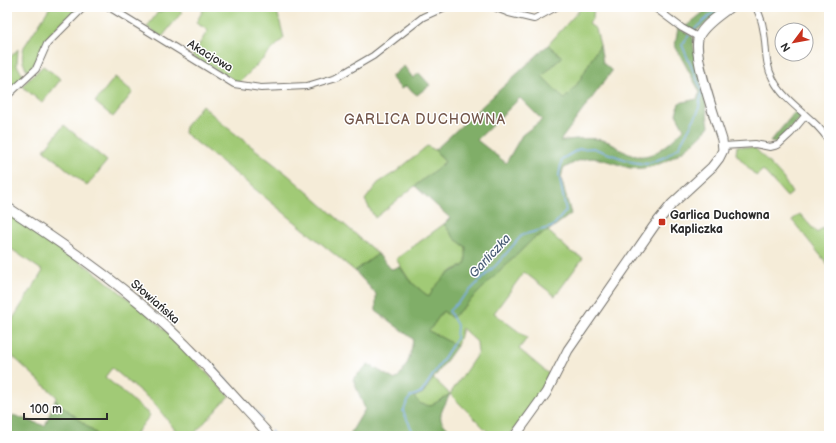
<svg xmlns="http://www.w3.org/2000/svg" width="836" height="443" viewBox="0 0 836 443" font-family="'Balsamiq Sans',sans-serif">
  <style>
    .green { fill: #a1ca76; stroke: #667a50 }
    .forest { fill: #80ae67; stroke: #566c49; fill-rule: evenodd }
    .lines { fill: none; stroke-linecap: round; stroke-linejoin: round }
    .stream { stroke: #7eaee9; stroke-width: 1.5 }
    .street-casing { stroke: #726f68; stroke-width: 8 }
    .secondary-casing { stroke: #726f68; stroke-width: 11 }
    .street { stroke: #fff; stroke-width: 6 }
    .secondary { stroke: #fff; stroke-width: 9 }
    .poi-dot { fill: #c8321e; stroke: #fff; stroke-width: 1.5 }
    .labels { text-anchor: middle; dominant-baseline: central; stroke-width: 3; stroke-linejoin: round; paint-order: stroke }
    .street-label { font-size: 12px; fill: #2b2b2b; stroke: #fff }
    .poi-label { font-size: 12px; font-weight: bold; fill: #2b2b2b; stroke: #fff; text-anchor: start }
    .water-label { font-size: 13px; font-style: italic; fill: #4c5f77; stroke: #fff }
    .quarter-label { font-size: 14px; letter-spacing: 1px; fill: #73574b; stroke: #fff }
  </style>
  <rect width="100%" height="100%" fill="#fff"/>
  <filter id="ink" filterUnits="userSpaceOnUse"><feTurbulence type="fractalNoise" baseFrequency=".025" numOctaves="2"/><feDisplacementMap in="SourceGraphic" scale="8" xChannelSelector="R" yChannelSelector="G"/><feConvolveMatrix kernelMatrix="1 2 1 2 8 2 1 2 1" color-interpolation-filters="sRGB"/></filter>
  <filter id="wash" filterUnits="userSpaceOnUse"><feTurbulence type="fractalNoise" baseFrequency=".012" numOctaves="4" result="noise"/><feDisplacementMap in="SourceGraphic" scale="16" xChannelSelector="R" yChannelSelector="G"/><feGaussianBlur stdDeviation="0.9" result="paint"/><feColorMatrix in="noise" values="0 0 0 0 0 0 0 0 0 0 0 0 0 0 0 0 0 1.4 0 .05"/><feComposite in="paint" operator="in"/></filter>
  <g filter="url(#wash)">
    <rect width="100%" height="100%" fill="#f5ecd8"/>
    <path class="green" d="M50 7H80C70 16 57 25 49 36 41 47 38 60 29 72 22 64 21 58 24 47Z
      M175 7 182 12 162 37 147 27 158 12Z
      M199 7H276L284 38 239 83 192 56 208 30 196 23 203 10Z
      M582 7H594L593 17 589 24 596 29 600 45C586 65 583 82 564 99L542 76 562 57 548 45Z
      M18 49 17 65 24 78 7 94V61Z
      M43 66 61 79 42 103 22 86Z
      M115 77 133 92 113 117 95 102Z
      M202 105 224 125 288 175 378 254 355 271C298 225 242 177 184 133L185 127Z
      M64 125 107 161 87 186 44 150Z
      M427 146 435 150 445 162 375 218 365 200 378 183 397 171Z
      M737 146 755 148 783 178 792 193 787 197 763 170 756 176 736 154Z
      M7 211 92 270 155 320 229 396 192 436H180L153 402 112 368 105 377 150 415 134 436H99L55 400 57 397 7 351V328L43 271 7 246Z
      M800 214 817 233 829 223V266L792 220Z
      M444 224 455 239 466 247 467 262 463 266 453 270 434 288 429 297 410 281 396 259Z
      M548 231 571 252 583 258 555 296 524 272 494 313 527 338 519 349 550 375 538 397 509 436H492L450 394 431 406 421 404 413 397 423 393 433 378 450 394 478 353 477 342 462 328 457 346 429 331 443 311 452 318 534 238Z"/>
    <path class="forest" d="M710 7H726L699 29 694 31 685 27Z
      M678 28 693 37C694 60 700 76 705 98 707 107 707 117 709 126 693 147 659 172 631 168 627 168 622 165 617 164 592 156 586 155 563 169L561 178 571 214 548 231 534 238 452 318 443 311 429 331 457 346 423 393 414 397 421 404 430 406 450 394C438 419 435 418 457 436H353L350 434 365 409 353 379 368 364 395 380C408 368 411 355 413 339L376 311V294L355 271 378 254 391 269 400 267 410 281 429 297 434 288 446 275 463 266 466 262V247L455 239 444 224 450 218 415 186 445 162 435 150 548 45 562 57 542 76 564 99C583 82 586 65 600 45L603 63 612 71 560 141C575 139 594 136 609 142 615 145 619 150 625 152 649 165 668 145 684 129L676 114 679 103 697 99 700 92 675 46ZM520 98 542 120 522 135 506 163 477 140Z
      M404 66 413 78 419 73 430 85 417 95 406 86 401 89 391 77Z
      M795 112 802 117 776 143 770 142Z
      M55 400 99 436H7L13 415 45 426Z"/>
    <g class="lines">
      <path class="stream" d="M691 32 720 7
        M213 366 250 406
        M255 411 262 419
        M271 431 274 436
        M415 436 403 411 410 397 422 392 456 339 457 325 449 311 497 264 522 235 552 227 566 211 559 175 562 159 579 149 593 148 632 162 646 164 665 157 679 147 698 112 702 91 682 45 689 35"/>
    </g>
  </g>
  <g filter="url(#ink)">
    <g class="lines">
      <defs>
        <path id="street" d="M109 7 234 84 261 88 307 86 337 77 373 56 423 17 445 7
          M494 7 509 13 534 19 556 7
          M654 7 682 28 698 37
          M756 7C759 14 762 20 763 28 767 45 764 63 773 79 786 105 815 117 829 141
          M7 96 36 69 47 44 84 7
          M723 146 755 144 770 147 778 145 791 133 805 116"/>
        <path id="secondary" d="M7 207C58 241 110 276 156 317 195 351 230 393 265 430L269 436
          M515 436 546 393 568 350 654 226 672 204 712 167 719 158 723 150 722 140C716 120 691 53 699 36 705 24 720 15 730 7"/>
      </defs>
      <use href="#street" class="street-casing"/>
      <use href="#secondary" class="secondary-casing"/>
      <use href="#street" class="street"/>
      <use href="#secondary" class="secondary"/>
    </g>
  </g>
  <rect class="poi-dot" x="658" y="218" width="8" height="8" rx="2"/>
  <g class="labels">
    <g class="street-label">
      <text transform="translate(210 56) rotate(31)">Akacjowa</text>
      <text transform="translate(155 302) rotate(41)">Słowiańska</text>
    </g>
    <g class="poi-label">
      <text x="670" y="215">Garlica Duchowna<tspan x="670" dy="14">Kapliczka</tspan></text>
    </g>
    <g class="water-label">
      <text transform="translate(490 256) rotate(-47)">Garliczka</text>
    </g>
    <g class="quarter-label">
      <text x="425" y="119">GARLICA DUCHOWNA</text>
    </g>
  </g>
  <rect width="836" height="443" fill="none" stroke="#fff" stroke-width="24"/>
  <g transform="translate(794 42) rotate(238)"><circle r="19" fill="#ffffff" stroke="#aaaaaa"/>
  <path d="M0-3L7 15L0 10L-7 15Z" fill="#c8321e"/>
  <text y="-6" font-size="11" font-weight="bold" text-anchor="middle" fill="#2b2b2b">N</text>
  </g>
  <path d="M24 413v6h83v-6" fill="none" stroke="#2b2b2b" stroke-width="2"/>
  <text x="30" y="413" font-size="12" fill="#2b2b2b" stroke="#ffffff" stroke-width="3" paint-order="stroke">100 m</text>
</svg>
